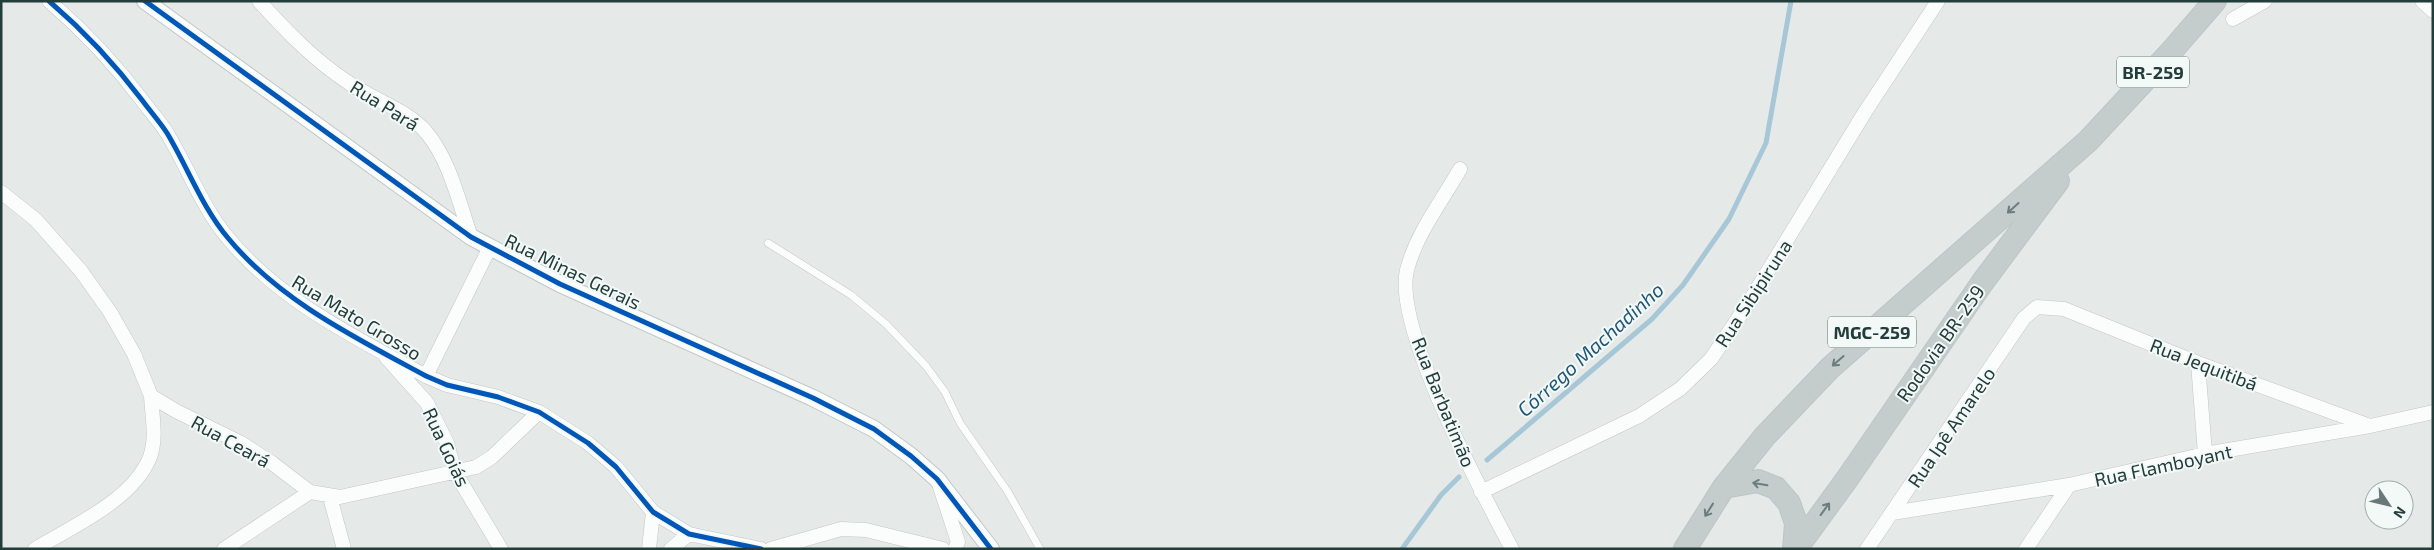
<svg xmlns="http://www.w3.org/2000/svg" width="2434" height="550" viewBox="0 0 2434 550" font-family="'Exo 2',sans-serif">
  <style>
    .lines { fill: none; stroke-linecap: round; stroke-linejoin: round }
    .stream { stroke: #a7c7d7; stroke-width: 5 }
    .service-casing { stroke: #c2c7c6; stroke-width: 8 }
    .minor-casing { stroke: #c2c7c6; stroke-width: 15 }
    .tertiary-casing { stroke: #c2c7c6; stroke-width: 18 }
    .trunk-casing { stroke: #bdc6c5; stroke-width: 24 }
    .service { stroke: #fbfcfc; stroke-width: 7 }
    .minor { stroke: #fbfcfc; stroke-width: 14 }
    .tertiary { stroke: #fbfcfc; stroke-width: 16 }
    .trunk { stroke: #c4cccc; stroke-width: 22 }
    .cycleway-casing { stroke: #f3f9f7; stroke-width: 8 }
    .cycleway { stroke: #0057b8; stroke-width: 5 }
    .oneway { stroke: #6b7d7c }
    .labels { text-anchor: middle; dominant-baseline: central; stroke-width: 4; stroke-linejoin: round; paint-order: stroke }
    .shield { fill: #f3f9f7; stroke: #617573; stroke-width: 1 }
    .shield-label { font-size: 18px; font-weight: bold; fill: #233d3b }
    .street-label { font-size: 19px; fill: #233d3b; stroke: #f3f9f7 }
    .water-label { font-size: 20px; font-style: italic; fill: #1f5777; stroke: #f3f9f7 }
  </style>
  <rect width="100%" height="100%" fill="#e5eae9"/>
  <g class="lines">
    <path class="stream" d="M1487 460 1652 319 1683 285 1729 219 1766 143 1791 1
      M1402 549 1441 495 1459 477"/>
    <defs>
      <path id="service" d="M768 243 851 295 886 324 926 366 945 392 960 423 1008 492 1040 549"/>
      <path id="minor" d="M49 1C84 31 114 63 142 100 150 111 160 122 167 133 188 168 202 207 228 238 280 301 356 338 426 376L447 385 498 397 539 412 588 443 616 467 653 512 689 534 761 549
        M259 1C287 32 314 60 349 83 372 99 409 111 426 132 450 160 459 203 471 237
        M2422 1 2433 11
        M2233 19 2265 1
        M1460 169C1442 201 1416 234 1407 270 1393 326 1483 495 1512 549
        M1 192 36 220 81 271 110 312 134 354 151 396 176 411 241 443 272 463 310 492 340 497 476 467 492 457 539 412
        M386 357 427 403 447 443 455 472 501 549
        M2198 363 2205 454
        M426 376 490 247
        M940 487 958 542 955 549
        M1481 492 1639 416 1680 389 1711 359 1749 302 1865 112 1938 1
        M330 497 344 549
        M1892 513 2069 485 2205 454 2370 426 2433 412
        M35 549C73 526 133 500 150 457 157 438 152 415 151 396
        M224 549 310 492
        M649 549 653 512
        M671 549 689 534
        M771 549 841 529 866 530 943 549
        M1867 549 2024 318 2037 307 2064 309 2198 363 2370 426
        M2026 549 2069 485"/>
      <path id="tertiary" d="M145 1 471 237 560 284 813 398 874 429 911 456 937 479 991 549"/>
      <path id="trunk" d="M1724 487 1758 481 1776 488 1789 503 1796 523 1794 549
        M1685 549 1724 487 1765 436 1830 368 2088 141 2169 54 2215 1
        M1796 549 1847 479 1982 283 2058 181"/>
    </defs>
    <use href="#service" class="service-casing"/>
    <use href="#minor" class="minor-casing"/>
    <use href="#tertiary" class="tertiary-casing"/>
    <use href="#trunk" class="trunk-casing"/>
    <use href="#service" class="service"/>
    <use href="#minor" class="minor"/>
    <use href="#tertiary" class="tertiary"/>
    <use href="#trunk" class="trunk"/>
    <defs>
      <path id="cycleway" d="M49 1C84 31 114 63 142 100 150 111 160 122 167 133 188 168 202 207 228 238 280 301 356 338 426 376L447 385 498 397 539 412 588 443 616 467 653 512 689 534 761 549
        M145 1 471 237 560 284 813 398 874 429 911 456 937 479 991 549"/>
    </defs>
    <use href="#cycleway" class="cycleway-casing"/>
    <use href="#cycleway" class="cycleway"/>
  </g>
  <defs><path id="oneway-shaft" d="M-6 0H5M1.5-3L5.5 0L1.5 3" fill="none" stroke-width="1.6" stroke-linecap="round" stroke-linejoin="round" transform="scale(1.25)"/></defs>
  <g class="oneway">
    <use href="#oneway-shaft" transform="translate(2013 208) rotate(138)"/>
    <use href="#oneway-shaft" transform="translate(1838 361) rotate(139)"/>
    <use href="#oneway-shaft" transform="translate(1760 484) rotate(-170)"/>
    <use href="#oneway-shaft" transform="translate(1825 509) rotate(-54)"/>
    <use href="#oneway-shaft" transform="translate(1709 510) rotate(122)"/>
  </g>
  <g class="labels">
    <g class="shield">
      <rect x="2117" y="56.5" width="72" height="31" rx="4"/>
      <rect x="1828" y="316.5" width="88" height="31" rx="4"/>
    </g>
    <g class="shield-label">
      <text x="2153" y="72">BR-259</text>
      <text x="1872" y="332">MGC-259</text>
    </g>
    <g class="street-label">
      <text transform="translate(385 105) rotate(32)">Rua Pará</text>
      <text transform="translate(573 271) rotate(26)">Rua Minas Gerais</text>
      <text transform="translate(1753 293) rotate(-57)">Rua Sibipiruna</text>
      <text transform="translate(357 317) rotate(31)">Rua Mato Grosso</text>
      <text transform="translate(1940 343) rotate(-55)">Rodovia BR-259</text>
      <text transform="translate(2204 364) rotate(21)">Rua Jequitibá</text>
      <text transform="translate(1444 402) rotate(68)">Rua Barbatimão</text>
      <text transform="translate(1951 427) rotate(-56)">Rua Ipê Amarelo</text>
      <text transform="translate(231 441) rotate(29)">Rua Ceará</text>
      <text transform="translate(447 447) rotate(65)">Rua Goiás</text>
      <text transform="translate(2163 465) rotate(-12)">Rua Flamboyant</text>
    </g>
    <g class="water-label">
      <text transform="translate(1590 349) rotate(-42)">Córrego Machadinho</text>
    </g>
  </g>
  <rect width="2434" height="550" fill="none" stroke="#233d3b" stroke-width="5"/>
  <g transform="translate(2389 505) rotate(125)"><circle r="24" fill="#f3f9f7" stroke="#a0aeac"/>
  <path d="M0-4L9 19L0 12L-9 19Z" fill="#677a78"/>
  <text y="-8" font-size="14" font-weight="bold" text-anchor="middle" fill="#233d3b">N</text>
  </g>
</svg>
